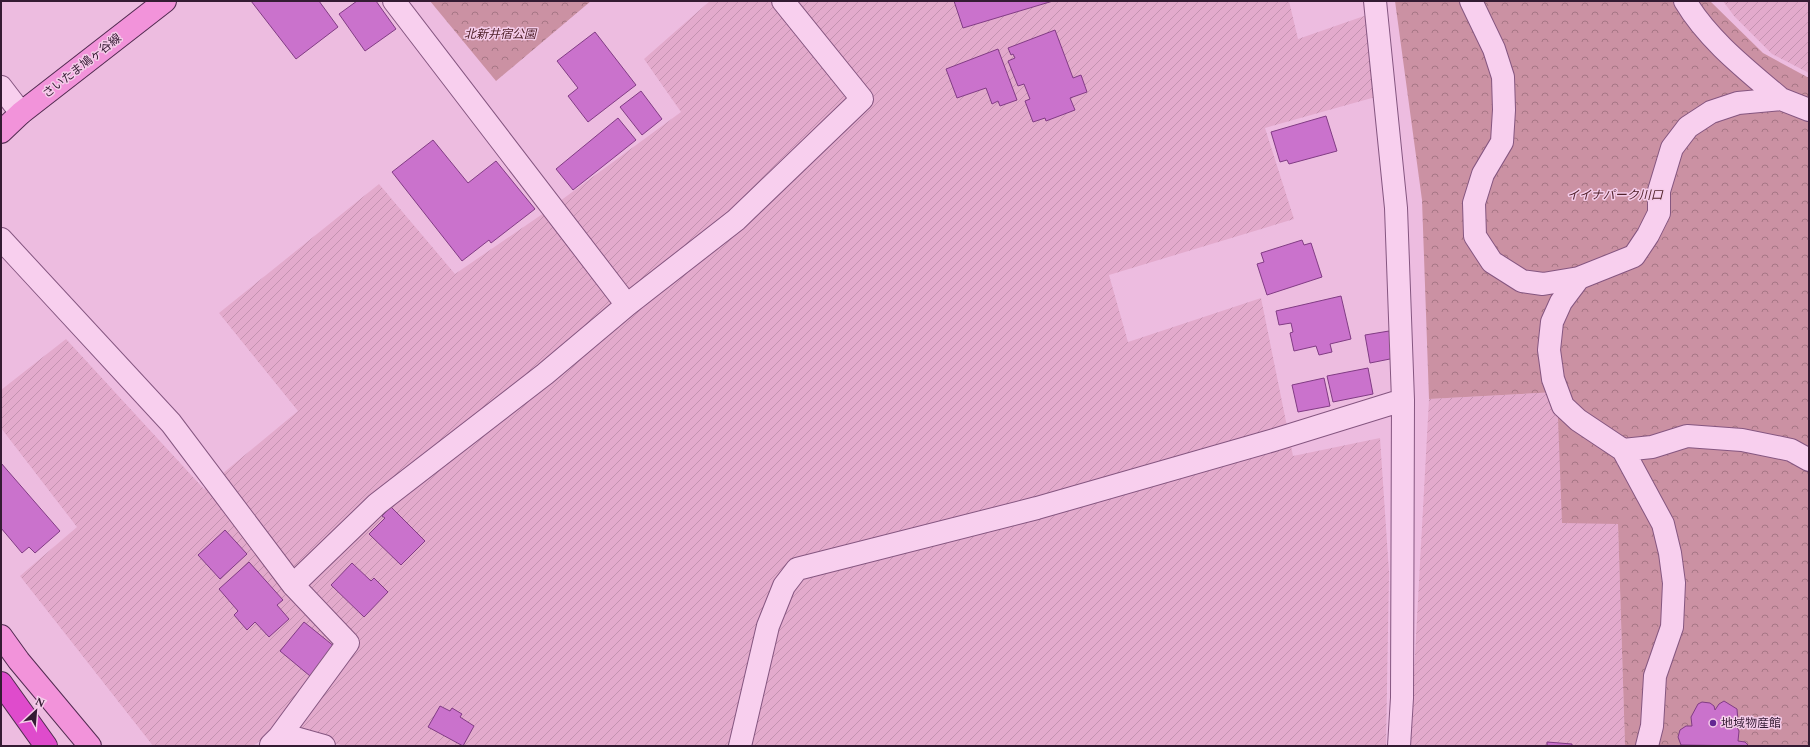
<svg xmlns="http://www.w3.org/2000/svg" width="1810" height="747" viewBox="0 0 1810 747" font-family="Spectral,'Noto Sans JP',serif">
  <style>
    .farmland { fill: url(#farmland-furrows) }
    .forest { fill: url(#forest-crowns) }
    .building { fill: #ca72cc; stroke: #813c84 }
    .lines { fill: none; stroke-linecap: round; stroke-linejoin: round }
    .minor-casing { stroke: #855680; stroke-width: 24 }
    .major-casing { stroke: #522b51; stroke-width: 24 }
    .highway-casing { stroke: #522b51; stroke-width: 24 }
    .minor { stroke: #f8cfee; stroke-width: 22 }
    .major { stroke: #f293da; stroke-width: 22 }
    .highway { stroke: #df4bcc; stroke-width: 22 }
    .poi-dot { fill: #632693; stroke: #f5ccea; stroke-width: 1.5 }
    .labels { text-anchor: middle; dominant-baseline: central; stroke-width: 3; stroke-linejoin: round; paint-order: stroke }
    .park-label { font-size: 12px; font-style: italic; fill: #50212a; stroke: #f5ccea }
    .street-label { font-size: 12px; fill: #341b33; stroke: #f5ccea }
    .poi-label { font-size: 12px; fill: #341b33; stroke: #f5ccea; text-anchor: start }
  </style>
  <defs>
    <pattern id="farmland-furrows" width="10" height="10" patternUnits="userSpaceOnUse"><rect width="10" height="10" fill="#e3aacc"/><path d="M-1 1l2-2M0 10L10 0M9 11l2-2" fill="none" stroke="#c392b0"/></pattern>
    <pattern id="forest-crowns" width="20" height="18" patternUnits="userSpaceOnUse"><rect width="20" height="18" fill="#cb91a3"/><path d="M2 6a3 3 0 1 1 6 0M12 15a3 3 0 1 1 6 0" fill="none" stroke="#a67685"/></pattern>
  </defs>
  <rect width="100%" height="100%" fill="#edbce0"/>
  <path class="farmland" d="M710 1H1289L1298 39 1367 15 1379 96 1265 128 1294 219 1109 275 1128 342 1261 298 1293 456 1380 438 1389 572 1386 746H345L276 728 253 746H153L150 742 20 576 77 527 1 428V390L66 339 204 489 298 411 219 313 379 184 455 274 541 215 681 112 644 59Z
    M1723 1H1809V73L1772 54 1734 16Z
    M1557 392 1618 523 1625 746H1410L1429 399Z"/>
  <path class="forest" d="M430 1H591L496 81Z
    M1395 1H1710L1763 53 1809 78V746H1625L1618 524 1562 523 1557 392 1429 399 1422 200Z"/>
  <path class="building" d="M251 1H319L338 27 296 59Z
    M357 1H376L396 29 365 51 339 14Z
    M954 1H1053L963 28Z
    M1055 30 1073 78 1081 75 1087 92 1070 98 1075 110 1046 121 1045 118 1033 122 1025 101 1030 99 1024 84 1018 86 1008 61 1015 58 1013 54 1011 55 1008 48Z
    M595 32 636 85 588 122 568 96 578 88 557 61Z
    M998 49 1017 100 1000 106 998 101 992 104 986 88 957 98 946 69Z
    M641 91 662 119 642 135 620 107Z
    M1326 116 1337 151 1289 164 1287 160 1280 162 1271 132Z
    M618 118 636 140 573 190 556 169Z
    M433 140 468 183 496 161 535 209 491 243 489 240 462 261 392 172Z
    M1302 240 1304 245 1311 243 1322 277 1267 295 1257 264 1264 262 1261 253Z
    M1341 296 1351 339 1330 344 1332 352 1319 355 1316 346 1294 351 1290 333 1293 332 1291 323 1279 325 1276 311Z
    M1389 331 1395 358 1370 363 1365 335Z
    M1368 368 1373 394 1333 402 1327 376Z
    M1324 378 1330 406 1298 412 1292 385Z
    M1 463 60 531 35 553 29 547 22 553 1 528Z
    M391 507 425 541 401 565 369 534 385 518 382 516Z
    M225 530 247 554 220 579 198 555Z
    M249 562 283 600 277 605 289 619 269 637 255 622 247 630 234 615 238 611 219 589Z
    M352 563 371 581 374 578 388 592 364 617 331 585Z
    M304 622 335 647 310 676 280 651Z
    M1724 701 1737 709 1738 721 1733 724 1737 727 1739 731 1738 741 1745 742 1749 746 1681 745 1678 737 1680 730 1686 726H1692L1691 717 1698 704 1702 702 1710 703 1714 706 1715 710 1719 704Z
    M440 706 450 711 452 708 462 714 460 717 474 726 463 746 428 727Z
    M1547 742 1572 744V746H1547Z"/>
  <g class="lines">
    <defs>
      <path id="minor" d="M394 1 627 305
        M1375 1 1396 208 1403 400 1402 698 1399 746
        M1471 1 1494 49 1503 77 1504 110 1502 142 1483 174 1474 203 1475 236 1492 262 1522 281 1543 284 1579 278 1634 256 1648 235 1659 213V191L1672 148 1688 127 1711 112 1738 103 1781 99 1809 110
        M1685 1C1708 40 1747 70 1781 99
        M1 87 21 113
        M1 239 171 423 293 585 348 643 279 737
        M1579 278 1561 302 1552 322 1549 350 1553 379 1563 406 1578 420 1623 450 1663 524 1670 553 1674 583 1672 627 1655 676 1652 726 1647 746
        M1623 450 1652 447 1687 436 1742 440 1791 450 1809 460
        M293 585 377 504 545 374 627 305 736 220 862 99 783 1
        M271 745 279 737H292L324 746
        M740 746 768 626 784 586 797 569 1037 508 1274 440 1403 400"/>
      <path id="major" d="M1 132 21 113 165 1
        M1 636 19 661 90 746"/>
      <path id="highway" d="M1 683 46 746"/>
    </defs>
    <use href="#minor" class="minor-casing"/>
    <use href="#major" class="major-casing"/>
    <use href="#highway" class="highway-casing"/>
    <use href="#minor" class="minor"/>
    <use href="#major" class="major"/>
    <use href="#highway" class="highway"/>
  </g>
  <circle class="poi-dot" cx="1713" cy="723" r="4"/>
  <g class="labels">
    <g class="park-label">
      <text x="500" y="34">北新井宿公園</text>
      <text x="1615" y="195">イイナパーク川口</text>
    </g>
    <g class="street-label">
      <text transform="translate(82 66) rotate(-38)">さいたま鳩ヶ谷線</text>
    </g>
    <g class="poi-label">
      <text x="1721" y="723">地域物産館</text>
    </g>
  </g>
  <rect width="1810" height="747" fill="none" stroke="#341b33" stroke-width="4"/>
  <g transform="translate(36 711) rotate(26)" stroke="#f5ccea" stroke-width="3" paint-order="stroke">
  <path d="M0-3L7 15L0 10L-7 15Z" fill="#341b33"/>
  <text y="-6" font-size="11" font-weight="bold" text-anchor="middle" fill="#341b33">N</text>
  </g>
</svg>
